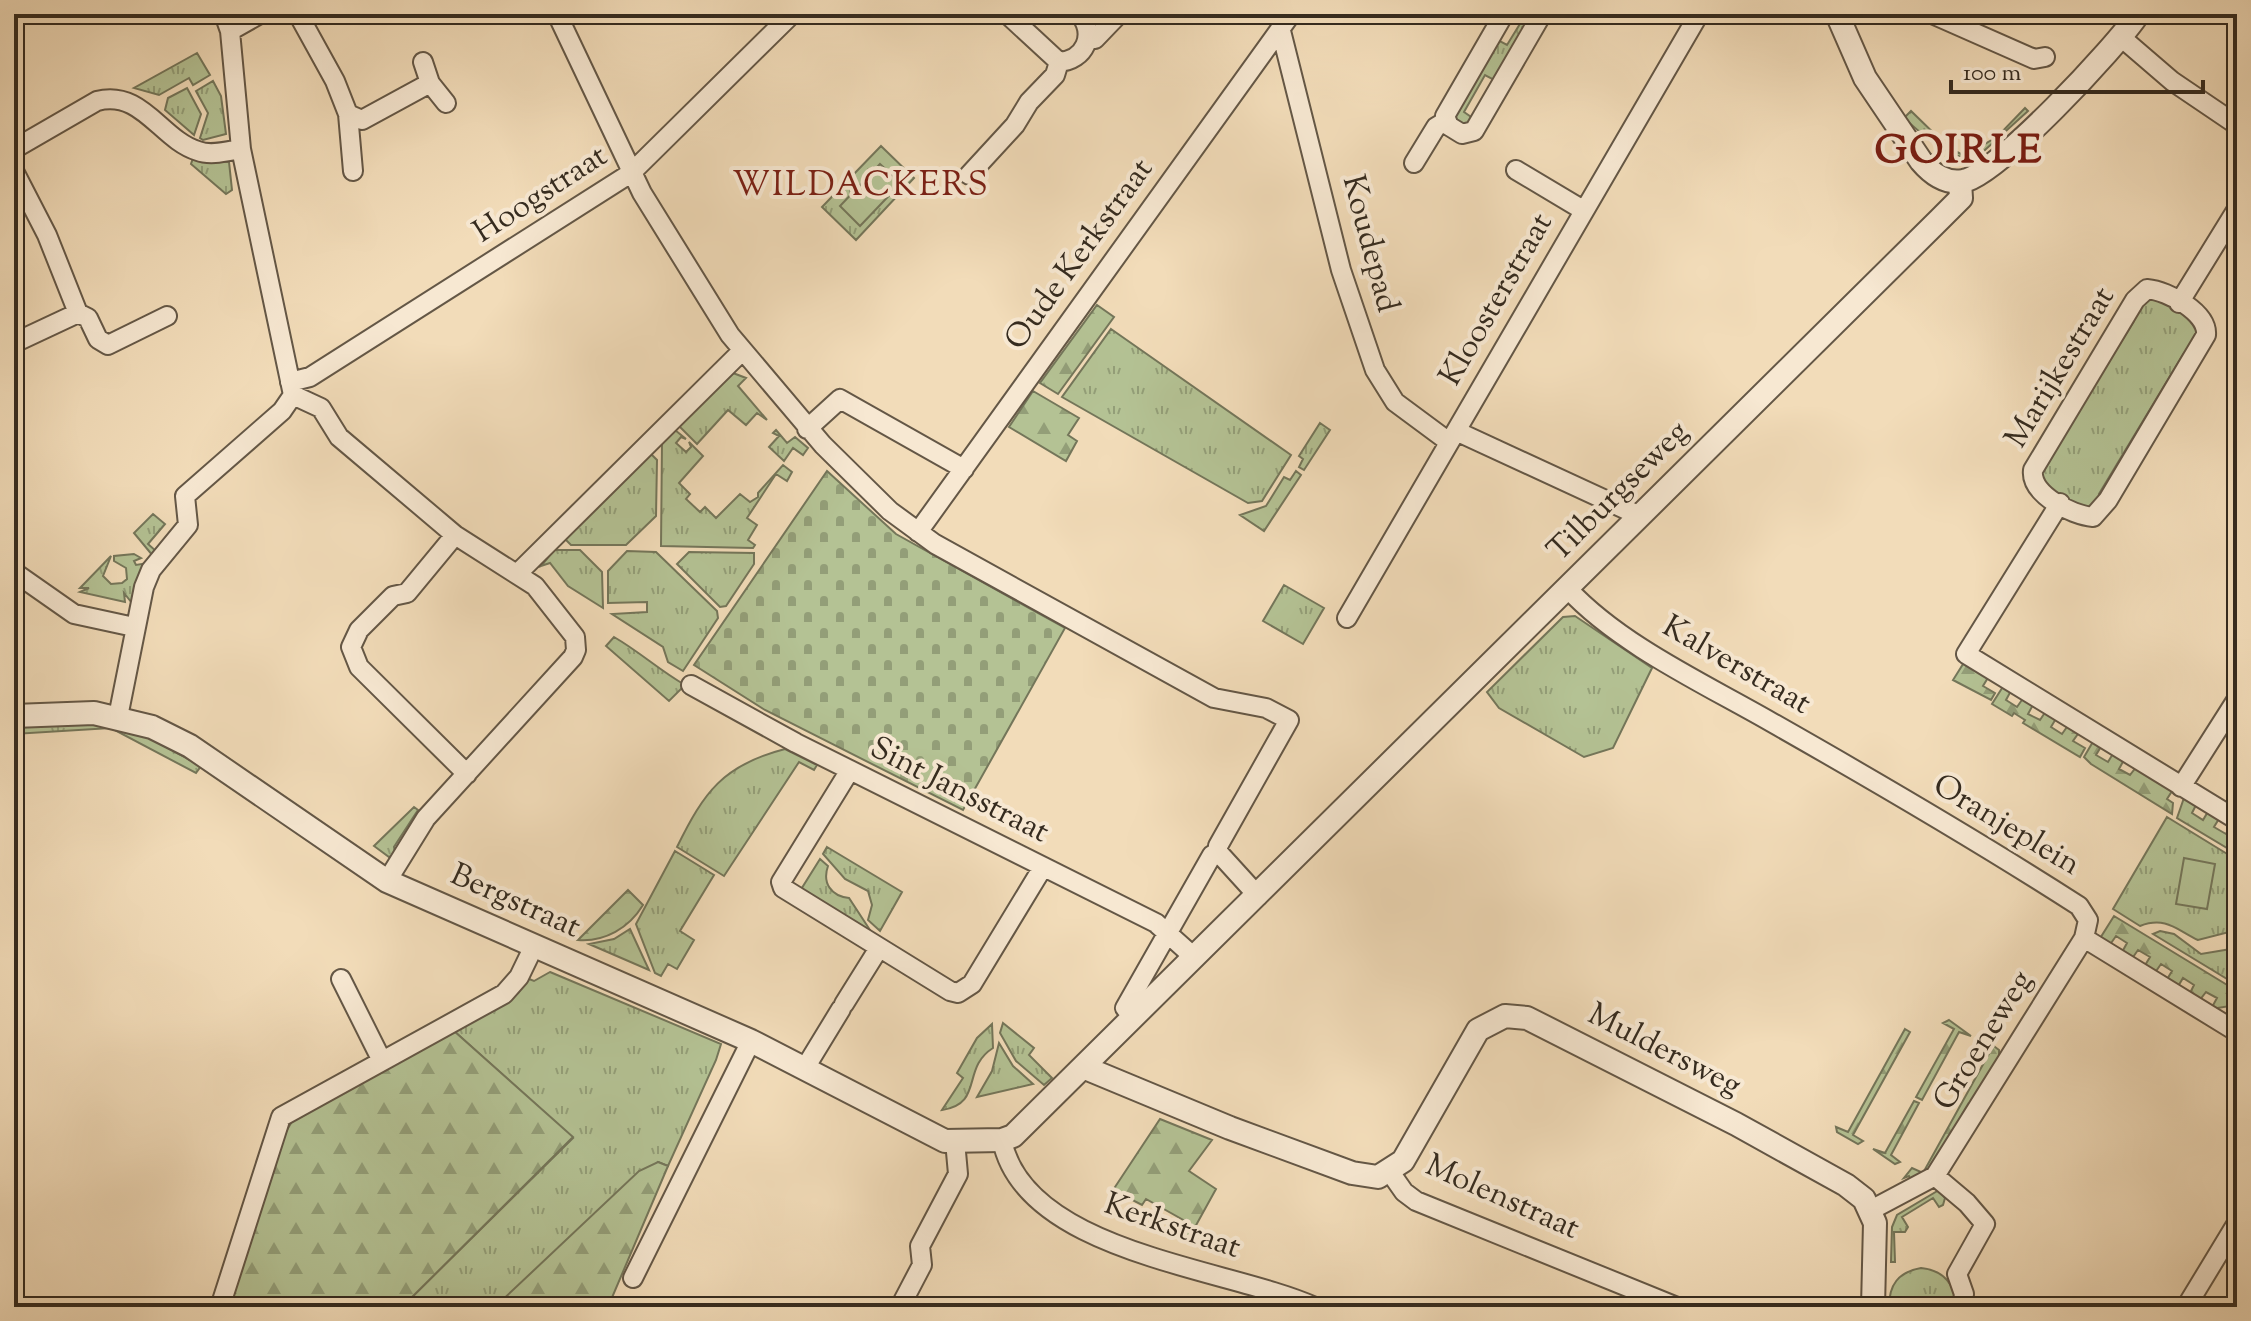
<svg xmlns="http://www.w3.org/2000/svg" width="2251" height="1321" viewBox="0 0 2251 1321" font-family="'Sorts Mill Goudy',serif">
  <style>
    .grass { fill: url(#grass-tufts); stroke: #74765a; stroke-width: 2 }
    .forest { fill: url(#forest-firs); stroke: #74765a; stroke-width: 2 }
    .cemetery { fill: url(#cemetery-stones); stroke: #74765a; stroke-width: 2 }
    .pitch { fill: #b4c294; stroke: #74765a; stroke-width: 2 }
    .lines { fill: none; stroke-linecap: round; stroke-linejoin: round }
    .minor-casing { stroke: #645746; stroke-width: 22 }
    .tertiary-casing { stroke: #645746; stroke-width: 26 }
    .minor { stroke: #f7e8d2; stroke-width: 18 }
    .tertiary { stroke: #f7e8d2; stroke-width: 22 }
    .labels { text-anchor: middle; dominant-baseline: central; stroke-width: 8; stroke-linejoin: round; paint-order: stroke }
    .street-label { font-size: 32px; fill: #352b1f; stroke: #f7e8d2 }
    .neighbourhood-label { font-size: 34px; letter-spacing: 2px; fill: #7a1f14; stroke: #f7e8d2 }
    .district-label { font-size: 40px; font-weight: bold; letter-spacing: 2px; fill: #7a1f14; stroke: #f7e8d2 }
  </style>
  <defs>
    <pattern id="grass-tufts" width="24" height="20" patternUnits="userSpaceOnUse" patternTransform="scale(2)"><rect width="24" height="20" fill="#b4c294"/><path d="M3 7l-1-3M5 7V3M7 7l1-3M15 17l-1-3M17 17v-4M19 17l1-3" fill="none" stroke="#939e78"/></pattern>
    <pattern id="forest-firs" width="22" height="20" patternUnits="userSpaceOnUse" patternTransform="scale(2)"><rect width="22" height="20" fill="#b4c294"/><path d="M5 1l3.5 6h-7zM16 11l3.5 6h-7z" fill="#939e78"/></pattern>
    <pattern id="cemetery-stones" width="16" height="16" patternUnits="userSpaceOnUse" patternTransform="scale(2)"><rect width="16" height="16" fill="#b4c294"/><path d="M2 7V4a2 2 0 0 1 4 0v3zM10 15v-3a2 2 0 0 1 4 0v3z" fill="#939e78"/></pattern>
  </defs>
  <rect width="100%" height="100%" fill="#f2dcb9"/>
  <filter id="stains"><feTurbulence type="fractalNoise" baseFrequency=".0025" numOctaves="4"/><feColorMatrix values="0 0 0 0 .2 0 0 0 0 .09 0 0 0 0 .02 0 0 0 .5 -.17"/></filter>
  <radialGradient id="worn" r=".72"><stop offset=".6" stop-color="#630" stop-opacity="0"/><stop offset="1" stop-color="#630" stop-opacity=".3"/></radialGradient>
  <path class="grass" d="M1526 14H1535L1496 81 1485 75 1464 112 1474 119 1464 125 1456 120 1454 115 1496 39 1507 45Z
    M197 53 210 75 193 85 189 78 159 95 134 88Z
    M213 81 221 96 226 134 203 140 200 138 208 113 196 91Z
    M187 88 201 114 194 135 165 110 168 98Z
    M2025 108 2028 111 1975 159C1947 158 1924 136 1904 118L1911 111 1949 148 1965 156 1998 136Z
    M881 146 914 178 856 240 822 207Z
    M193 158 229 162 232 190 226 194 191 164Z
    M2155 297 2191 318 2199 332 2189 355 2184 353 2099 494 2104 497 2095 507 2082 509 2043 485 2039 468 2053 452 2134 321 2130 318 2141 301Z
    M1111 329 1291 455 1262 501 1248 503 1062 397Z
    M733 373 746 378 738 386 767 420 757 413 746 425 728 410 697 444 679 426Z
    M1320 423 1330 430 1304 470 1299 467 1303 459 1299 456Z
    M675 430 686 439 681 437 676 443 686 452 691 447 689 442 703 456 679 483 690 494 686 499 700 512 705 507 716 518 740 494 750 502 758 497V493L783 465 792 472 787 481 776 474 747 518 757 525 748 540 755 545 753 548 661 546 662 443Z
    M776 430 787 443 795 437 808 448 803 455 793 448 784 461 769 447 779 436 773 433Z
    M651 454 657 460 656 516 626 545H571L565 539 620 485 621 478H627Z
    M1296 471 1301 475 1264 531 1240 515 1266 506 1284 477 1290 480Z
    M153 514 165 524 148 544 157 552 153 556 134 533Z
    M554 550H580L602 572 603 608 568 586 550 563 541 566Z
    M627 551 656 552 717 611 718 618 683 671 668 662 663 647 612 614 647 612V602L608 603V571Z
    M689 552 754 553V564L726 606 720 607 677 564Z
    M134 554 141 558 134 561 136 565 148 563 132 603 124 593 125 602 80 592 89 588H80L111 556 103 576 111 584 122 583 127 579 126 568 114 561V556Z
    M1284 585 1324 608 1303 644 1263 621Z
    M1575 616 1652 668 1613 748 1584 757 1499 708 1487 692 1563 617Z
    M614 637C640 652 659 670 685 685L669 701 606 646Z
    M95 723 144 735 201 766 196 773 111 728 14 734V726Z
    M785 749 817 765 814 770 799 762 724 876 677 847C704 792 723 765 785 749Z
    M414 807 418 810 394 847 396 853 389 857 374 846Z
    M2167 817 2237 860V930L2198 940C2177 930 2166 916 2140 926L2113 909Z
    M827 847 902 892 880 931 868 920 872 905 868 891 845 879 823 854Z
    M675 851 714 875 680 931 694 940 677 969 668 964 661 976 655 973 636 924Z
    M820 859 828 866C822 883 831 896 849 898L870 930 868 934 800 891Z
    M630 929 649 970 589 944 614 939Z
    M2160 931 2174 934 2201 954 2237 948V985L2153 934Z
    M550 972 721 1044 716 1060 668 1166 658 1162 495 1307H402L573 1138 454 1031 502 1004 529 979 534 981Z
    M1003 1023 1034 1048 1029 1055 1052 1078 1044 1085 1016 1061 1000 1033Z
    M992 1024 993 1048C961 1068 984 1104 942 1110L963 1078 957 1073 977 1038Z
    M999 1043 1013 1066 1033 1084 977 1097 992 1071Z
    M1939 1190 1945 1198 1943 1205 1939 1207 1933 1198 1902 1217 1908 1227 1905 1232H1894L1895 1262H1891L1892 1227 1897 1215Z
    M1921 1268C1943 1270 1957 1285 1955 1307H1889C1889 1285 1898 1272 1921 1268Z"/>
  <path class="forest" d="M1097 305 1114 317 1058 394 1040 383Z
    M1033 391 1079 418 1068 435 1077 441 1066 461 1009 427Z
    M1965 661 1989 676 1983 686 1995 693 1991 700 1953 680Z
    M2004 685 2012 689 2006 700 2017 707 2024 697 2034 703 2028 714 2040 720 2046 711 2057 717 2051 727 2062 734 2069 724 2080 731 2073 741 2085 748 2080 757 2023 723 2025 720 2014 713 2012 716 1992 704Z
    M2094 740 2102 745 2096 755 2108 762 2114 752 2125 758 2119 769 2130 775 2137 766 2174 788 2167 799 2173 803 2172 814 2091 764 2084 757Z
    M2185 795 2197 803 2192 813 2203 820 2209 810 2220 817 2214 827 2226 834 2232 824 2237 827V854L2177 818Z
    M628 890 643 905C629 928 605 942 578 940Z
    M2114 916 2237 991V1010L2230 1006 2211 1009 2217 998 2206 992 2199 1001 2189 995 2194 985 2183 978 2177 988 2166 981 2172 971 2161 964 2154 974 2144 967 2150 957 2138 950 2131 960 2121 954 2127 943 2116 936 2109 946 2099 940Z
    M1949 1020 1971 1036 1959 1032 1922 1100 1916 1097 1954 1029 1943 1023Z
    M1905 1029 1910 1032 1853 1135 1863 1141 1858 1144 1837 1132 1836 1127 1848 1132Z
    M454 1031 573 1137 402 1307H229L284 1135 294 1118Z
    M1987 1041 1999 1050V1057L1931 1168 1911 1181 1909 1176 1904 1178 1912 1168 1923 1173 1991 1050 1981 1043Z
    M1914 1101 1919 1103 1891 1155 1900 1162 1895 1164 1873 1149 1885 1153Z
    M1160 1119 1212 1140 1189 1171 1216 1189 1189 1238 1183 1235 1185 1221 1146 1199 1142 1205 1113 1190Z
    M658 1162 668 1166 608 1307H495L639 1171Z"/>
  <path class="cemetery" d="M827 471 896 534 1065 628 963 810 765 710 694 665Z"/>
  <path class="pitch" d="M880 164 901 183 860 226 840 206Z
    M2184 858 2215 864 2207 909 2176 904Z"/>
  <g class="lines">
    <defs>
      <path id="minor" d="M298 14 335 81 348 114 353 171
        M557 14 642 193 730 335 823 445 890 511 935 544 1214 698 1266 708 1289 720 1218 846V852L1212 855 1125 1008 1134 1017
        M1504 14 1445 116 1449 126 1462 134 1474 131 1542 14
        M1932 14 2034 59 2045 57
        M230 31 260 14
        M1281 31 1341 270 1375 370 1395 402 1449 442
        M1088 37 1095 39 1119 14
        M2122 38 2172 81 2237 125
        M1059 62C1085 60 1096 35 1080 14
        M430 83 446 103
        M348 114 362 120 430 83 423 62
        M14 149 97 101C142 89 161 140 198 151 211 156 228 151 241 149
        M1414 163 1436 127 1446 121
        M1516 170 1583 210
        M14 171 47 235 78 313 14 343
        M969 175 1015 125 1029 102 1055 75 1059 62 1007 14
        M2147 289C2169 291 2208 313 2206 335L2108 500 2093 517C2071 515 2030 494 2033 470L2135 300Z
        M2179 303 2237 209
        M78 313 88 318 98 339 108 345 167 316
        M290 382 310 377 631 173 792 14
        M293 395 321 408 339 437 455 535 535 586 575 637 576 650 573 657 426 818 387 881
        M807 429 840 399 964 469
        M1456 431 1640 516
        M2060 503 1966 654 2237 820
        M918 532 1291 14
        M455 535 407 593 393 596 359 630 351 647 359 667 467 774
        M14 572 74 614 134 627
        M517 574 742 351
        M1568 589C1620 645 1705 684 1771 722 1875 781 1978 841 2079 906L2088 920 2084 938 2237 1032
        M1347 618 1699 14
        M691 685 796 743 1156 923 1195 958
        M118 717 144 587 151 570 188 525 185 496 282 411 293 395 241 149 230 31 224 14
        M850 770 781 882 783 888 950 991 958 993 972 984 1043 867
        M2181 787 2237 699
        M1218 852 1258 896
        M341 979 382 1061
        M844 1004 879 948
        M805 1068 841 1009
        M1002 1140C1024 1253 1229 1268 1315 1307
        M1390 1172 1404 1192 1416 1201 1677 1307
        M1935 1176 1967 1203 1985 1224 1957 1274 1964 1294 1962 1307
        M1871 1210 1935 1176 2084 938
        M633 1278 751 1041
        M220 1307 281 1117 504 994 519 977 534 946
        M900 1307 922 1265 920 1246 958 1174 955 1141
        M2186 1307 2237 1223"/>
      <path id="tertiary" d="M1837 14 1865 78 1921 161C1932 174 1945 184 1963 181 1995 177 2118 45 2138 14
        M14 716 94 713 152 727 190 746 387 881 751 1041 945 1141 1002 1140 1013 1136 1940 219 1961 198 1960 182
        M1083 1067 1230 1128 1352 1173 1378 1177 1403 1161 1478 1030 1505 1016 1527 1018 1736 1124 1846 1185 1864 1199 1875 1223 1873 1307"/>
    </defs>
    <use href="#minor" class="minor-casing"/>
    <use href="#tertiary" class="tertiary-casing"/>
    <use href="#minor" class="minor"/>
    <use href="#tertiary" class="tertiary"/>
  </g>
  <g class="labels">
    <g class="street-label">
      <text transform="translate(541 195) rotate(-33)">Hoogstraat</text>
      <text transform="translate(1369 244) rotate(75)">Koudepad</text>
      <text transform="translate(1080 255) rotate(-54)">Oude Kerkstraat</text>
      <text transform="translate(1497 300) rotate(-60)">Kloosterstraat</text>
      <text transform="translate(2061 368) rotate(-59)">Marijkestraat</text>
      <text transform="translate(1619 492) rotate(-45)">Tilburgseweg</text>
      <text transform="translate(1736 666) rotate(30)">Kalverstraat</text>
      <text transform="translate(959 791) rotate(27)">Sint Jansstraat</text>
      <text transform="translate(2006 826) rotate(31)">Oranjeplein</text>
      <text transform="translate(515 902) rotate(24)">Bergstraat</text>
      <text transform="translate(1984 1041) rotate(-58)">Groeneweg</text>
      <text transform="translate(1664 1051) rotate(27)">Muldersweg</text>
      <text transform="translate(1502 1198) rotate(24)">Molenstraat</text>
      <text transform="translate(1172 1227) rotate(19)">Kerkstraat</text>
    </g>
    <g class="neighbourhood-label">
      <text x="861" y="186">WILDACKERS</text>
    </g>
    <g class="district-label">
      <text x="1959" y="152">GOIRLE</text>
    </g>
  </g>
  <rect width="2251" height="1321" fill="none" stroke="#f2dcb9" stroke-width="48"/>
  <rect x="16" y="16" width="2219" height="1289" fill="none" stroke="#352b1f" stroke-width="4"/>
  <rect x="24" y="24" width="2203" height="1273" fill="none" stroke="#352b1f" stroke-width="2"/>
  <path d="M1951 80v12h252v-12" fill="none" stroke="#352b1f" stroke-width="4"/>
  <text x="1963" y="80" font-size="24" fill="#352b1f" stroke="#f7e8d2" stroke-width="6" paint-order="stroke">100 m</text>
  <rect width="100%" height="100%" filter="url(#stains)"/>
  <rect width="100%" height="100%" fill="url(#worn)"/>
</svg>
